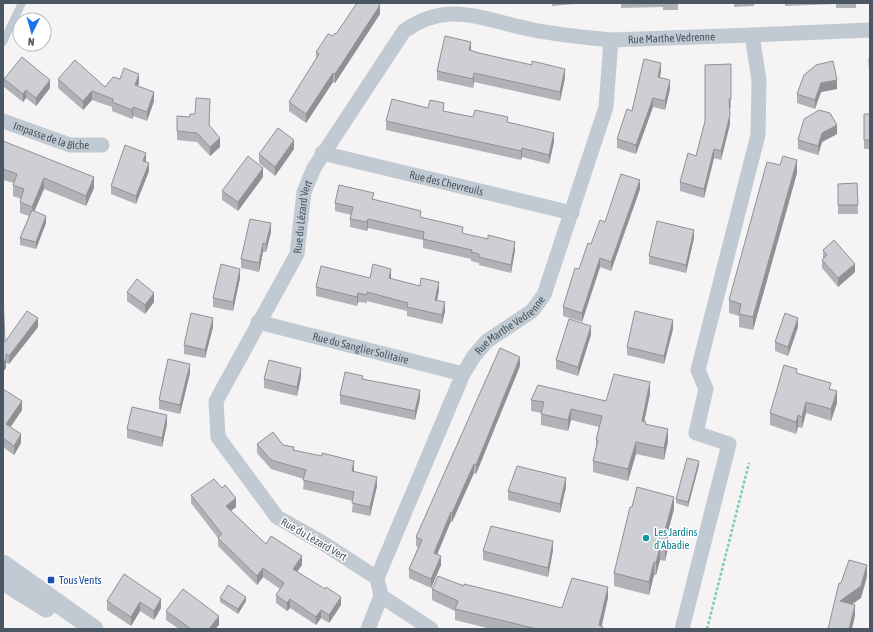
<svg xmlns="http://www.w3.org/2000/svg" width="873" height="632" viewBox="0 0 873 632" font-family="'Asap Condensed',sans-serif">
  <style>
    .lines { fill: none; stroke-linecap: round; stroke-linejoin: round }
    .path { stroke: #7ad0a6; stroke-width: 2.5; stroke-dasharray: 3 2; stroke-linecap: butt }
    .service { stroke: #c1cad2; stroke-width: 8 }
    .minor { stroke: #c1cad2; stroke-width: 15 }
    .tertiary { stroke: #c1cad2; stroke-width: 19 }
    .wall { fill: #b0b2b7 }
    .shaded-wall { fill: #909195 }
    .building { fill: #cdcfd5; stroke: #909195 }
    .culture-dot { fill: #0f9aa8; stroke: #fff; stroke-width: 1.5 }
    .transit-dot { fill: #1a4fb4; stroke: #fff; stroke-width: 1.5 }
    .labels { text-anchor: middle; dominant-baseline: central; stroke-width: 3; stroke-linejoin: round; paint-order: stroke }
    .street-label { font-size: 11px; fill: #4a5661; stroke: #fff }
    .culture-label { font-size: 11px; fill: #0d838f; stroke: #fff; text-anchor: start }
    .transit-label { font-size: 11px; fill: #164399; stroke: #fff; text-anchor: start }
  </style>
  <rect width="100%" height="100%" fill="#f5f3f3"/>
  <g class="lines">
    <path class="path" d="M707 629 749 463"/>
    <path class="service" d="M3 42 22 3"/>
    <g class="minor">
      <path d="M752 35 870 30"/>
      <path id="s1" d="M3 121 70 145H102"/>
      <path id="s2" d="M322 153 572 213"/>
      <path id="s3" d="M258 322 463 374"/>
      <path id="s4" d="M377 578 323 543 277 517 218 437 216 401 297 254 304 192 314 168 404 31C448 0 480 19 529 29 556 35 584 37 611 40"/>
      <path d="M381 596 431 629"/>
      <path id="s5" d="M368 629 381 596 377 578 463 374 474 356 487 341 532 311 544 295 606 107 611 40 752 35 759 80 758 135 698 370 706 389 696 433 729 444 682 629"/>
    </g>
    <path class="tertiary" d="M3 564 94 629
      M3 581 46 608"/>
  </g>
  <path class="wall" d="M552 3H585L552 6Z
    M621 3H678V10H663V7L621 8Z
    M734 3H754V6L734 7Z
    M785 3H856V8H836V4L785 6Z
    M380 14 335 83 333 82 306 123 289 111V102L316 59V52L333 36Z
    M471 50 479 53 565 78 560 101 474 82 473 88 437 80V71Z
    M731 64V108H730V124L721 160 714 158 704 198 680 191V182L696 156Z
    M661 72 659 77 670 89 665 110 653 107 636 154 617 148V139L632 111Z
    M4 79 50 88 36 106 26 98 23 102 4 87Z
    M58 79 105 87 120 79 139 83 138 86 154 101 147 121 133 116 132 119 112 111V107L92 100 83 110 58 88Z
    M837 89 821 92 815 109 797 103V94Z
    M210 108 209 125 220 147 210 156 197 142 177 140V116L190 117Z
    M428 108 444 111 473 117 508 122 554 142 549 164 522 157 521 160 386 130V121Z
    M864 114H870V149H864Z
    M837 134 822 142 818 155 798 149V140Z
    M3 141 94 188 86 206 44 189 34 211 46 223 36 249 20 245V238L29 216 20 213V202L21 199 13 196V185L14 183 3 180Z
    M294 149 275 176 259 163V154Z
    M146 161V162L149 171 136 204 111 194V186Z
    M797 173 753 330 739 327V316L729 313V300Z
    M263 177 238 211 222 200V191Z
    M857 183 858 214H838V184Z
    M640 189 611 271 600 267 582 322 563 316V307L579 269 591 244 605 222Z
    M374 199 463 234 515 250 511 273 479 265V263L471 261V259L423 248V240L368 228 367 231 350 227V219L351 215 335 211V203Z
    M271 232 266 252H263L259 272 241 268V259Z
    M694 238 686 273 649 264V256Z
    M823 250 855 272 838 287 822 268V260L823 259Z
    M391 277V279L439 291 437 300 445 311 442 324 407 316V311L367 301V303L358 302 357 306 316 296V287L370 278Z
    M240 278 233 311 213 307V298Z
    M127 292 154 302 145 314 127 301Z
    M38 327 9 364 6 363V368L5 342Z
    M213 327 205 358 184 354V345Z
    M798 327 788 356 775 351V342Z
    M673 329 664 364 627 355V347Z
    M591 335 578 376 556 369V360Z
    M520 366 476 474 474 473 452 522 451 521 437 554 441 565 431 588 409 578V569L418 547 416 546V537Z
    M190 373 180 414 159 409V400Z
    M797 373 831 389 837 403 831 421 806 413 802 428 798 427 796 434 770 425V413Z
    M301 377 297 396 264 388V379Z
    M3 389 22 410 11 427 21 443 14 455 3 447Z
    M650 394 644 422 646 425 668 441 664 460 636 454 628 481 593 472V461L596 447V440L599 427 571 420 568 431 541 425V413L531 411V400L606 401Z
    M340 395 420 399 415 420 340 404Z
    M167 424 162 447 127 438V429Z
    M257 444 283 445 294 450 354 470V471L377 486 370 516 352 512 353 501 303 489 304 479 271 469 257 453Z
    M699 465 688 507 676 503V499Z
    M566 487 560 513 508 500V491Z
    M191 495 236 507 231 511 266 544 302 565 297 572 341 605 329 623 321 618 316 625 290 608 287 611 276 603V595L280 589 263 577 257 585 218 546V538L191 503Z
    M632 507 674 509 667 535 668 548 665 561 660 560 656 575H654L649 595 614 586V573Z
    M553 550 548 577 483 560V551Z
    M124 574 161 608 154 620 140 611 131 626 107 610V601Z
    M464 586 562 608 608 598 601 626 603 629H491L455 620V611L432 600V589Z
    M220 598 246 601 238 614 220 602Z
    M166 611 219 625 215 629H179L166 620Z"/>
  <path class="shaded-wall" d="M380 5V14L335 83V74Z
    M471 42V50H469Z
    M661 63V72L658 86V77Z
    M565 69V78L560 101V92Z
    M333 73V82L306 123V114Z
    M474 73V82L473 88V79Z
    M139 74V83L135 94V85Z
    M50 80V88L36 106V98Z
    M670 80V89L665 110V101Z
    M837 80V89L821 92 815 109V100L821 83Z
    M26 90V98L23 102V94Z
    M92 91V100L83 110V101Z
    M154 92V101L147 121V112Z
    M653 98V107L636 154V145Z
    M133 107V116L132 119V110Z
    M730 115V124L721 160V151Z
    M837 125V134L822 142 818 155V146L822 133Z
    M554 133V142L549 164V155Z
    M220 138V147L210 156V147Z
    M294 140V149L275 176V167Z
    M522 148V157L521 160V151Z
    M714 149V158L704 198V189Z
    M146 153V161L143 169V161Z
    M797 160V173L753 330V317Z
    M149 163V171L136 204V196Z
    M263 168V177L238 211V202Z
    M94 177V188L86 206V196Z
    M44 178V189L32 217V207Z
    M640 180V189L611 271V262Z
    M46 216V223L36 249V242Z
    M368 219V228L367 231V222Z
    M271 223V232L266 252V244Z
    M694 230V238L686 273V265Z
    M515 242V250L511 273V265Z
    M263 243V252L259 272V263Z
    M600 258V267L582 322V313Z
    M855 264V272L838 287V278Z
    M240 269V278L233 311V302Z
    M391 269V277L389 287V278Z
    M439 282V291L435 309V300Z
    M154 293V302L145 314V305Z
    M358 293V302L357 306V297Z
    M445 302V311L442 324V315Z
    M38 318V327L9 364V356Z
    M213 318V327L205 358V350Z
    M798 318V327L788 356V347Z
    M673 320V329L664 364V356Z
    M591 326V335L578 376V367Z
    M520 357V366L476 474V465Z
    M6 359V368L3 372V363Z
    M190 364V373L180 414V405Z
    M301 368V377L297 396V387Z
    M650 382V394L642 432V421Z
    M420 390V399L415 420V411Z
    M837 391V403L831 421V409Z
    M22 401V410L6 433V424Z
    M806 402V413L802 428V417Z
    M571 409V420L568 431V420Z
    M167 415V424L162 447V438Z
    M798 415V427L796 434V422Z
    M668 429V441L664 460V448Z
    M21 434V443L14 455V446Z
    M636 442V454L628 481V469Z
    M354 461V470L352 480V471Z
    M699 461V465L688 507V502Z
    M474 464V473L452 522V513Z
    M377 477V486L370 516V507Z
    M566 478V487L560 513V504Z
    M674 497V509L664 547V534Z
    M236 498V507L226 514V506Z
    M451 512V521L434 562V553Z
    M668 536V548L665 561V548Z
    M553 541V550L548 577V568Z
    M660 547V560L656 575V563Z
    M302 556V565L293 577V569Z
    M441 556V565L431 588V579Z
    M654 562V575L649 595V582Z
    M867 565V577L861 598 840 613V601Z
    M263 568V577L257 585V576Z
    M608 587V598L601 629 599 625Z
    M246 597V601L238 614V609Z
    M341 597V605L329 623V615Z
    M161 599V608L154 620V611Z
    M290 599V608L287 611V603Z
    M140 602V611L131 626V617Z
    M855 605V616L852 629H849Z
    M321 610V618L316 625V617Z
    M219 616V625L215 629H209Z"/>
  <path class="building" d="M357 3H377L380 5 335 74 333 73 306 114 289 102 319 54 316 52 328 34 333 36 335 33 336 34Z
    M445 36 471 42 469 50 479 53 532 65V61L565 69 560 92 474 73 473 79 437 71Z
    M22 57 50 80 36 98 26 90 23 94 4 79Z
    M869 58H870V82Z
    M644 59 661 63 658 77 670 80 665 101 653 98 636 145 617 139 627 109 632 111Z
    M75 60 105 87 113 77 120 79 124 68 139 74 135 85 154 92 147 112 133 107 132 110 112 102 113 99 92 91 83 101 58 79Z
    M833 61 837 80 821 83 815 100 797 94 804 75 816 65Z
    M731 64V99H729L730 115 721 151 714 149 704 189 680 182 688 153 696 156 705 121V65Z
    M196 98 210 99 209 125 220 138 210 147 197 133 177 131V116L190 117V114H195Z
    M392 99 428 108 430 100 444 103 443 111 473 117 475 110 508 117 507 122 554 133 549 155 522 148 521 151 386 121Z
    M819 110 830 113 837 125 822 133 818 146 798 140 804 119Z
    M864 114H870V140H864Z
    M278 128 294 140 275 167 259 154Z
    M3 141 94 177 86 196 44 178 32 207 20 202 24 189 13 185 17 174 3 169Z
    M125 145 146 153 143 161 149 163 136 196 111 186Z
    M248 156 263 168 238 202 222 191Z
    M783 156 797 160 753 317 739 314 741 304 729 300 767 162 780 165Z
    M621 174 640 180 611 262 600 258 582 313 563 307 575 268 579 269 588 243 591 244 600 220 605 222Z
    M857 183 858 205H838V184Z
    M339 185 374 193 372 199 421 211 420 217 463 227 462 233 488 239V235L515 242 511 265 479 257V254L471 252 472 250 423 239 424 232 368 219 367 222 350 219 353 207 335 203Z
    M32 210 46 216 36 242 20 238Z
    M250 219 271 223 266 244 263 243 259 263 241 259Z
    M657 221 694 230 686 265 649 256Z
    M834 240 855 264 838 278 822 260 827 255 823 250Z
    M221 264 240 269 233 302 213 298Z
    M373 264 391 269 389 278 420 286 421 278 439 282 435 300 445 302 442 315 407 307 408 303 367 292V295L358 293 357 297 316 287 321 266 370 278Z
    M137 279 154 293 145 305 127 292Z
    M3 296 5 342 27 311 38 318 9 356 6 354V359L3 363Z
    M635 311 673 320 664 356 627 347Z
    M191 313 213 318 205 350 184 345Z
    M785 313 798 318 788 347 775 342Z
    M569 319 591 326 578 367 556 360Z
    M500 348 520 357 476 465 474 464 452 513 451 512 434 553 441 556 431 579 409 569 422 540 416 537Z
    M168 359 190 364 180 405 159 400Z
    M269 360 301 368 297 387 264 379Z
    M784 365 797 369 796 373 831 383 829 389 837 391 831 409 806 402 802 417 798 415 796 422 770 413Z
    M345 372 363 376 362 379 420 390 415 411 340 395Z
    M614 374 650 382 642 421 646 422 645 424 668 429 664 448 636 442 628 469 593 461 598 440H596L602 416 571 409 568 420 541 414 544 402 531 400 538 385 606 401Z
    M3 389 22 401 6 424 21 434 14 446 3 438Z
    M132 407 167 415 162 438 127 429Z
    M273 432 283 445 294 447 293 450 322 456V453L354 461 352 471 377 477 370 507 352 503 354 492 303 480 306 470 271 460 257 444Z
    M687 458 699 461 688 502 676 499Z
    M517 466 566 478 560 504 508 491Z
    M214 479 222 488 225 485 236 498 226 506 252 531 266 544 271 536 302 556 293 569 325 589 326 587 341 597 329 615 321 610 316 617 290 599 287 603 276 595 284 583 263 568 257 576 218 538 222 534 191 495Z
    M637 487 674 497 664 534 668 536 665 548 660 547 656 563 654 562 649 582 614 573 630 507H632Z
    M491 526 553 541 548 568 483 551Z
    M849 560 867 565 861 586 840 601 855 605 849 629H828L839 583H841Z
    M124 574 161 599 154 611 140 602 131 617 107 601Z
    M438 576 464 586V584L562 608 572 578 608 587 599 625 603 627 602 629H537L455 609 458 601 432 589Z
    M228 585 246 597 238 609 220 598Z
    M183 589 219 616 209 629H191L166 611Z"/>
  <circle class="culture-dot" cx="646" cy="538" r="4"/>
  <rect class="transit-dot" x="47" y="576" width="8" height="8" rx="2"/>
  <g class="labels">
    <g class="street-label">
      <text stroke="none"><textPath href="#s5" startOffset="716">Rue Marthe Vedrenne</textPath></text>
      <text stroke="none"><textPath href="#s1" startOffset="51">Impasse de la Biche</textPath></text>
      <text stroke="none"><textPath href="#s2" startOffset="128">Rue des Chevreuils</textPath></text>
      <text stroke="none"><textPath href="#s4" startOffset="458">Rue du Lézard Vert</textPath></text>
      <text stroke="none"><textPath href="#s5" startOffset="344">Rue Marthe Vedrenne</textPath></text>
      <text stroke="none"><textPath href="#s3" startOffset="106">Rue du Sanglier Solitaire</textPath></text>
      <text transform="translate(314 539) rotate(30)">Rue du Lézard Vert</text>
    </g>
    <g class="culture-label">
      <text x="654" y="532">Les Jardins<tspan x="654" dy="13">d'Abadie</tspan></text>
    </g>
    <g class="transit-label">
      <text x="59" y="580">Tous Vents</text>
    </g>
  </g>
  <rect width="873" height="632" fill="none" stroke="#4a5661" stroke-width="8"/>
  <g transform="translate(32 32) rotate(185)"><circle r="19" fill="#ffffff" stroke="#b7bbc0"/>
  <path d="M0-3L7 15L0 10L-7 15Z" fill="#1a73e8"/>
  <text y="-6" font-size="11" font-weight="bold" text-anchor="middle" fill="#4a5661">N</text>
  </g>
</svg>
